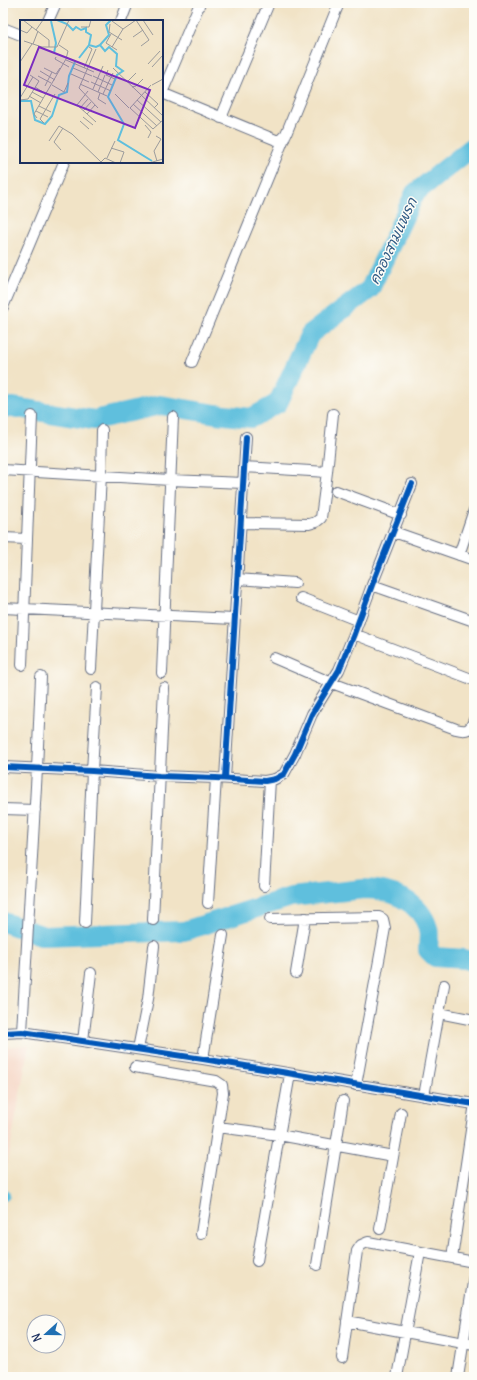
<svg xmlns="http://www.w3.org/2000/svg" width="477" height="1380" viewBox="0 0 477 1380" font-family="Delius,'Playpen Sans Thai',sans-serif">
  <rect width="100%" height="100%" fill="#fdfcf7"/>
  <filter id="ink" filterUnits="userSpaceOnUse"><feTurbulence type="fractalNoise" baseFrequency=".025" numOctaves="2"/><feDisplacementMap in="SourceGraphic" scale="8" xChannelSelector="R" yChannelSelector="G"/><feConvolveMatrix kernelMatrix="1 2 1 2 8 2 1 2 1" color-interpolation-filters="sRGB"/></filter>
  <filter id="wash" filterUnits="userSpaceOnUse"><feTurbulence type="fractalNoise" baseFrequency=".012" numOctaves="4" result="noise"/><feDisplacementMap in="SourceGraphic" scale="16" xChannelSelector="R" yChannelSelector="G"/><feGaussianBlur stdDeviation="0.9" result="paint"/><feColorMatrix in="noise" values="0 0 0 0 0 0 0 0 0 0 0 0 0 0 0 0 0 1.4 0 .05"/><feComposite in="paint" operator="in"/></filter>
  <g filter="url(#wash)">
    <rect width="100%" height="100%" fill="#f1e3c6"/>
    <path fill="#f5d3c1" d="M29 1045 3 1187V1047Z"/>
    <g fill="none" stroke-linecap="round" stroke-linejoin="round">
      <path stroke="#5fbfdd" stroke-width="12" d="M3 1195H4"/>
      <path stroke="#5fbfdd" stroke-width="20" d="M3 408 12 407 94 420 160 405 216 414 251 418 278 403 310 334 370 289 415 193 474 146
        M3 922 44 936 184 931 291 897 364 889C390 889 420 901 428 928 430 935 428 943 428 950L435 957 464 959 474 962"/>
    </g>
  </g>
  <g filter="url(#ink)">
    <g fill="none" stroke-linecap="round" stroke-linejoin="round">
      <defs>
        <path id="minor" d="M48 21 56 3
          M121 21 128 3
          M3 28 21 35
          M162 93 276 140H280L286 134 339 3
          M162 93 200 3
          M221 118 269 3
          M3 307 64 162
          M192 362 285 136
          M244 467 327 472
          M3 470 170 480 244 483
          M336 491 401 515
          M241 523 309 524 316 522 321 518 327 472 333 414
          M394 532 474 560
          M3 538 27 539 32 416
          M459 555 474 510
          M237 579 295 583
          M372 585 474 621
          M301 598 359 621
          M3 608 234 619
          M354 634 474 680
          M274 658 332 683 456 729C467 732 470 730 474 720
          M22 665 27 539
          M91 669 101 475 102 430
          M162 673 173 417
          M3 767 92 771 159 776 216 778 265 781 275 779 284 774 295 754 312 714 339 670 354 634 372 585 412 484
          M225 778 246 437
          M3 809 35 810
          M264 886 270 780
          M208 903 216 778
          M270 919 379 917 383 919 385 928 356 1085
          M153 920 164 688
          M85 923 92 771 97 687
          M296 973 305 918
          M439 1013 474 1020
          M22 1032 37 769 41 677
          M3 1033 22 1032 203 1059 474 1104
          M83 1041 91 973
          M138 1049 148 999 154 946
          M203 1059 223 935
          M135 1067 216 1081 222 1085 223 1093 201 1234
          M424 1096 444 985
          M218 1127 279 1135 393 1156
          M380 1229 401 1113
          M452 1258 474 1110
          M257 1261 290 1074
          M317 1265 343 1101
          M347 1321 474 1345
          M342 1358 357 1251 361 1245 368 1242 474 1262
          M397 1377 420 1252
          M458 1377 474 1276"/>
      </defs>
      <use href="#minor" stroke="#666e82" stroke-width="12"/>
      <use href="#minor" stroke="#fff" stroke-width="10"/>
      <defs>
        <path id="cycleway" d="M3 767 92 771 159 776 216 778 265 781 275 779 284 774 295 754 312 714 339 670 354 634 372 585 412 484
          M225 778 246 437
          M3 1033 22 1032 203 1059 474 1104"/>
      </defs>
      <use href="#cycleway" stroke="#fdfcf7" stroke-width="8"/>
      <use href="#cycleway" stroke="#0057b8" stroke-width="6"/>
    </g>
  </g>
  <g text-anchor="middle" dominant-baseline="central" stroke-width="3" stroke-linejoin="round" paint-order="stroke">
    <g font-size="14" font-style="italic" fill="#2f5a84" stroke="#fdfcf7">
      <text transform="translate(393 241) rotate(-65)">คลองสามแพรก</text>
    </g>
  </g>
  <g transform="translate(20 20)">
    <rect width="143" height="143" fill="#f1e3c6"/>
    <path fill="none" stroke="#5fbfdd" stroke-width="2" d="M37 0 47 4 53 10 56 7 61 10 66 8V12L71 15 69 25 59 38M31 1 36 23 34 33M69 25 76 27 80 25 85 31 89 27 97 34 96 46 103 51 97 55 88 77 104 104 98 120 132 141M80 25 89 15 86 5 91 0M0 81H11L15 100 25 104 32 96 39 75 47 72 49 56 55 42"/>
    <path fill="none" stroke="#9b9b9c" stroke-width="1" d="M3 0 29 20V27M116 0 129 20 121 26M123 0 133 15M92 1 103 9M90 4 89 12 102 20M61 7H69L71 0M0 10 7 13 12 7M16 10 23 0M91 14 86 23 97 30M113 17 123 10M4 21 22 27H37L49 0M13 24 18 11M92 27 103 9 116 0M76 29 59 68 78 88M36 37 35 39 49 47M46 40 74 52M0 42 12 24M128 44 140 31M132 47 143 35M24 48 36 54 40 48M53 48 72 56M64 48 72 29 69 27M93 48 143 96M88 50 86 55 95 59M20 51 35 60M51 54 69 62M18 56 31 63M73 56 92 65M71 62 91 71M107 62 116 53M60 64 87 76M32 65 44 72 48 63M131 65 110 88 133 109 143 100M132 65 143 59M25 66 32 52M15 67 26 74M112 67 116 66 123 59M73 69 83 46M68 71 57 85 76 102M12 72 23 78M78 72 85 55M125 72 138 84 134 88M80 73 78 79 86 84M83 74 93 53M95 74 109 88M9 76 21 83M0 78 13 57M0 80 8 79 19 61 10 55M117 80 141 102M113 84 137 106M19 86 31 92M60 88 68 79M16 91 28 97M63 91 71 82M67 94 75 85M63 97 73 105M17 98 14 94 46 39 48 31 39 25M60 101 69 109M24 103 20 99 35 74M125 105 131 112 128 118M136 116 141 119 134 131 137 141M29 121 39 106 52 114 81 142M91 128 104 132 100 143M41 130 34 122 43 108M87 138 95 121M80 143 85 138 96 143M129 143 143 139"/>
    <path fill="#7b2cbf" fill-opacity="0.15" stroke="#7b2cbf" stroke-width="2" d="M19 27 130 70 115 108 4 65Z"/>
    <rect width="143" height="143" fill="none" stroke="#1b2f5e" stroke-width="2"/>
  </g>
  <rect width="477" height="1380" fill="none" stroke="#fdfcf7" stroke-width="16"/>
  <g transform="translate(46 1334) rotate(249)"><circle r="19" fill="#fdfcf7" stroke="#a3aaba"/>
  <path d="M0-3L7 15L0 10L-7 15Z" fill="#1f6fb2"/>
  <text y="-6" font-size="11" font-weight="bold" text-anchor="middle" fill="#1b2f5e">N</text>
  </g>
</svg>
